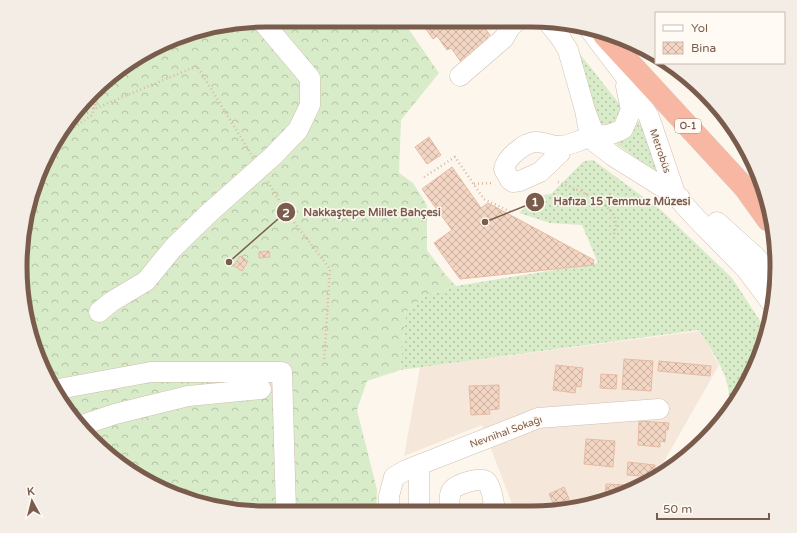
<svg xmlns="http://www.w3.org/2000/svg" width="797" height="533" viewBox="0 0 797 533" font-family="'Varela Round',sans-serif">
  <defs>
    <pattern id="grass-dots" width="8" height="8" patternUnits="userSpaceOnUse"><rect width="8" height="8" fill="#d8ecc9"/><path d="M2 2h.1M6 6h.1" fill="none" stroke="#b4c2a5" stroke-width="1.8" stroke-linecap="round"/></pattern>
    <pattern id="forest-crowns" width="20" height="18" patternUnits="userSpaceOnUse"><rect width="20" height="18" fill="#d8ecc9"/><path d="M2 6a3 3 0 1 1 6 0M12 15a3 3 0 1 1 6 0" fill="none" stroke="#b4c2a5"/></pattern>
    <pattern id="building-cross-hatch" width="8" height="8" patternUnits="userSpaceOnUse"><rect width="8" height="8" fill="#f3d5c3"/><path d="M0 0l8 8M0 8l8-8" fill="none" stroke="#cab0a1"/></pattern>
  </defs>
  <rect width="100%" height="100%" fill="#fdf6ec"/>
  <path fill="#f5e8da" d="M700 331 719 365 657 474 639 488 546 512H515L482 425 404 456 420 367Z"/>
  <path fill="url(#grass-dots)" d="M576 49 621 106 622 113 617 122 606 125 599 123Z
    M637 120 641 124 658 173 613 142C628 137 632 135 637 120Z
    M593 160 661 210 732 278 766 330 764 346 727 410C736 382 713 354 699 330L400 370 406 312 425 296 456 286 598 263 582 225 550 223 519 213 538 196 551 194 584 161Z"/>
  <path fill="url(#forest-crowns)" d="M267 20 403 21 439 73 401 120 399 173 413 183 427 205V250L445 274 456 286 425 296 406 312 400 370 367 381 357 410 377 490 376 512 234 511 158 488 104 452 53 390 25 315 21 250 39 172 71 116 129 62 187 33Z"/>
  <path fill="url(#building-cross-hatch)" stroke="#e6bba3" d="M420 21 486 22 488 24 484 27 490 35 487 37 493 45 464 66 451 48 447 50 437 36 433 39Z
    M429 137 441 155 427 164 415 147Z
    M452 167 481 208 488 203 594 260 593 265 460 279 434 243 452 230 422 189Z
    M269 251 270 257 259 258V252Z
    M240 256 248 261 242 271 234 266Z
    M624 359 653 361 651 391 622 389Z
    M659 361 711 366 710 376 658 371Z
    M556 365 583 368 581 387 576 386 575 393 553 390Z
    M601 374 617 375 616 389 600 388Z
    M499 385V409L489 410 490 414 471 415 469 386Z
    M639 421 669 423 668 430 666 429 665 442 660 441V447L638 445Z
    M586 439 615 441 613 467 584 464Z
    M628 462 655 465 653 477 627 475Z
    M606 484 626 485V491L605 497Z
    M564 487 569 499 554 505 549 494Z"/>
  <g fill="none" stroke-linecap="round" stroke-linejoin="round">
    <defs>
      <path id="minor" d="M548 22 560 37 568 50 585 110 594 134C606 137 613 134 623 129L631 110 626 86
        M590 30 624 75 649 117 676 196 696 218 746 269 770 301
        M460 76 504 38 510 27 516 22
        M585 110 590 136 596 143 613 156 680 198
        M559 146 560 153 540 172 520 181 513 182 510 180 504 169C506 158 524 143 535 142 544 141 552 147 560 146 567 146 588 138 594 134
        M717 222 756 257 773 278
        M99 312 111 302 146 281 173 248 209 213 273 156 298 130 310 105V78L262 21
        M53 390 151 372H282L286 511
        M82 425 115 414 188 396 261 389
        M389 512V496L394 477 406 470 521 425 538 418 659 409
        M419 512V465
        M450 512C450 505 448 496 452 490 457 484 481 476 487 482 491 487 493 498 494 504L492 509 487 512"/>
      <path id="highway" d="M604 35 745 188 768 220"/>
    </defs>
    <use href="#minor" stroke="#d1beb0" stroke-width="21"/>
    <use href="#highway" stroke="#dad1cd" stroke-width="23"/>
    <path stroke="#d9b8a5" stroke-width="2.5" stroke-dasharray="1 3" stroke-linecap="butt" d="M87 102 94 109 197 66 251 154
      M58 139 92 115 99 91
      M424 177 455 157 484 199 513 213
      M268 182 287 213 330 269 324 361
      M558 182C573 189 611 201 615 219 617 225 615 231 613 237
      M474 184 493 183"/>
    <use href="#minor" stroke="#fff" stroke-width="20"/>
    <use href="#highway" stroke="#f7b7a3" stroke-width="22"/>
  </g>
  <g text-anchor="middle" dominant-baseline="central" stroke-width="3" stroke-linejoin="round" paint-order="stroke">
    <rect fill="#fffaf3" stroke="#a28b7f" stroke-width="1" x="675" y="119" width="26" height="14" rx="3"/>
    <g font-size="9" font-weight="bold" fill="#7a5c4d">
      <text x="688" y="126">O-1</text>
    </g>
    <g font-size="10" fill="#7a5c4d" stroke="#fffaf3">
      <text transform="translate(660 151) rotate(71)">Metrobüs</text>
      <text transform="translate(506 432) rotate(-20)">Nevnihal Sokağı</text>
    </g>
  </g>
  <path d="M0 0H797V533H0ZM266 27H531A239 239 0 0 1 770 266V267A239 239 0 0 1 531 506H266A239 239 0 0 1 27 267V266A239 239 0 0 1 266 27Z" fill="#f4ede6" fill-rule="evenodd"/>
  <path fill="none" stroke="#7a5c4d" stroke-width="5" d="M266 27H531A239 239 0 0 1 770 266V267A239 239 0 0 1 531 506H266A239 239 0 0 1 27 267V266A239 239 0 0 1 266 27Z"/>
  <path fill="none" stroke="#7a5c4d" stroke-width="1.5" d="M485 222L535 202M229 262L286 212"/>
  <g fill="#7a5c4d" stroke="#fffaf3" stroke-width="1.5">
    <circle cx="485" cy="222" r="4"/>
    <circle cx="229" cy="262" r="4"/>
    <circle cx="535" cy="202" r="10"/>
    <circle cx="286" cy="212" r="10"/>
  </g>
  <g font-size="12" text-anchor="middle" font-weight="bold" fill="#fff">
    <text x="535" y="206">1</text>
    <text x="286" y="217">2</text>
  </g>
  <g font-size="11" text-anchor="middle" font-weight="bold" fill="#7a5c4d" stroke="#fffaf3" stroke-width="3" stroke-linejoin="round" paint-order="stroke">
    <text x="622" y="205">Hafıza 15 Temmuz Müzesi</text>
    <text x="372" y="216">Nakkaştepe Millet Bahçesi</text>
  </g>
  <rect x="655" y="12" width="130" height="52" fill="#fffaf3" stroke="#cabbb1"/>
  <rect x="663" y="25" width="20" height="6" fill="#ffffff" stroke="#cabbb1"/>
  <text x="691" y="32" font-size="12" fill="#7a5c4d">Yol</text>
  <rect x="663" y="42" width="20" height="12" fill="url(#building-cross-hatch)" stroke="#cabbb1"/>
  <text x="691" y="52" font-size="12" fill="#7a5c4d">Bina</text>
  <g transform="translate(32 501) rotate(353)" stroke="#fffaf3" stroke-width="3" paint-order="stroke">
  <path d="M0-3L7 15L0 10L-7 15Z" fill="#7a5c4d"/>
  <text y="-6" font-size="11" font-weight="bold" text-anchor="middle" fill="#7a5c4d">K</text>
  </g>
  <path d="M657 513v6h112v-6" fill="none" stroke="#7a5c4d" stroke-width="2"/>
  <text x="663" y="513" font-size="12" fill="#7a5c4d" stroke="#fffaf3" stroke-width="3" paint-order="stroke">50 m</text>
</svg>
